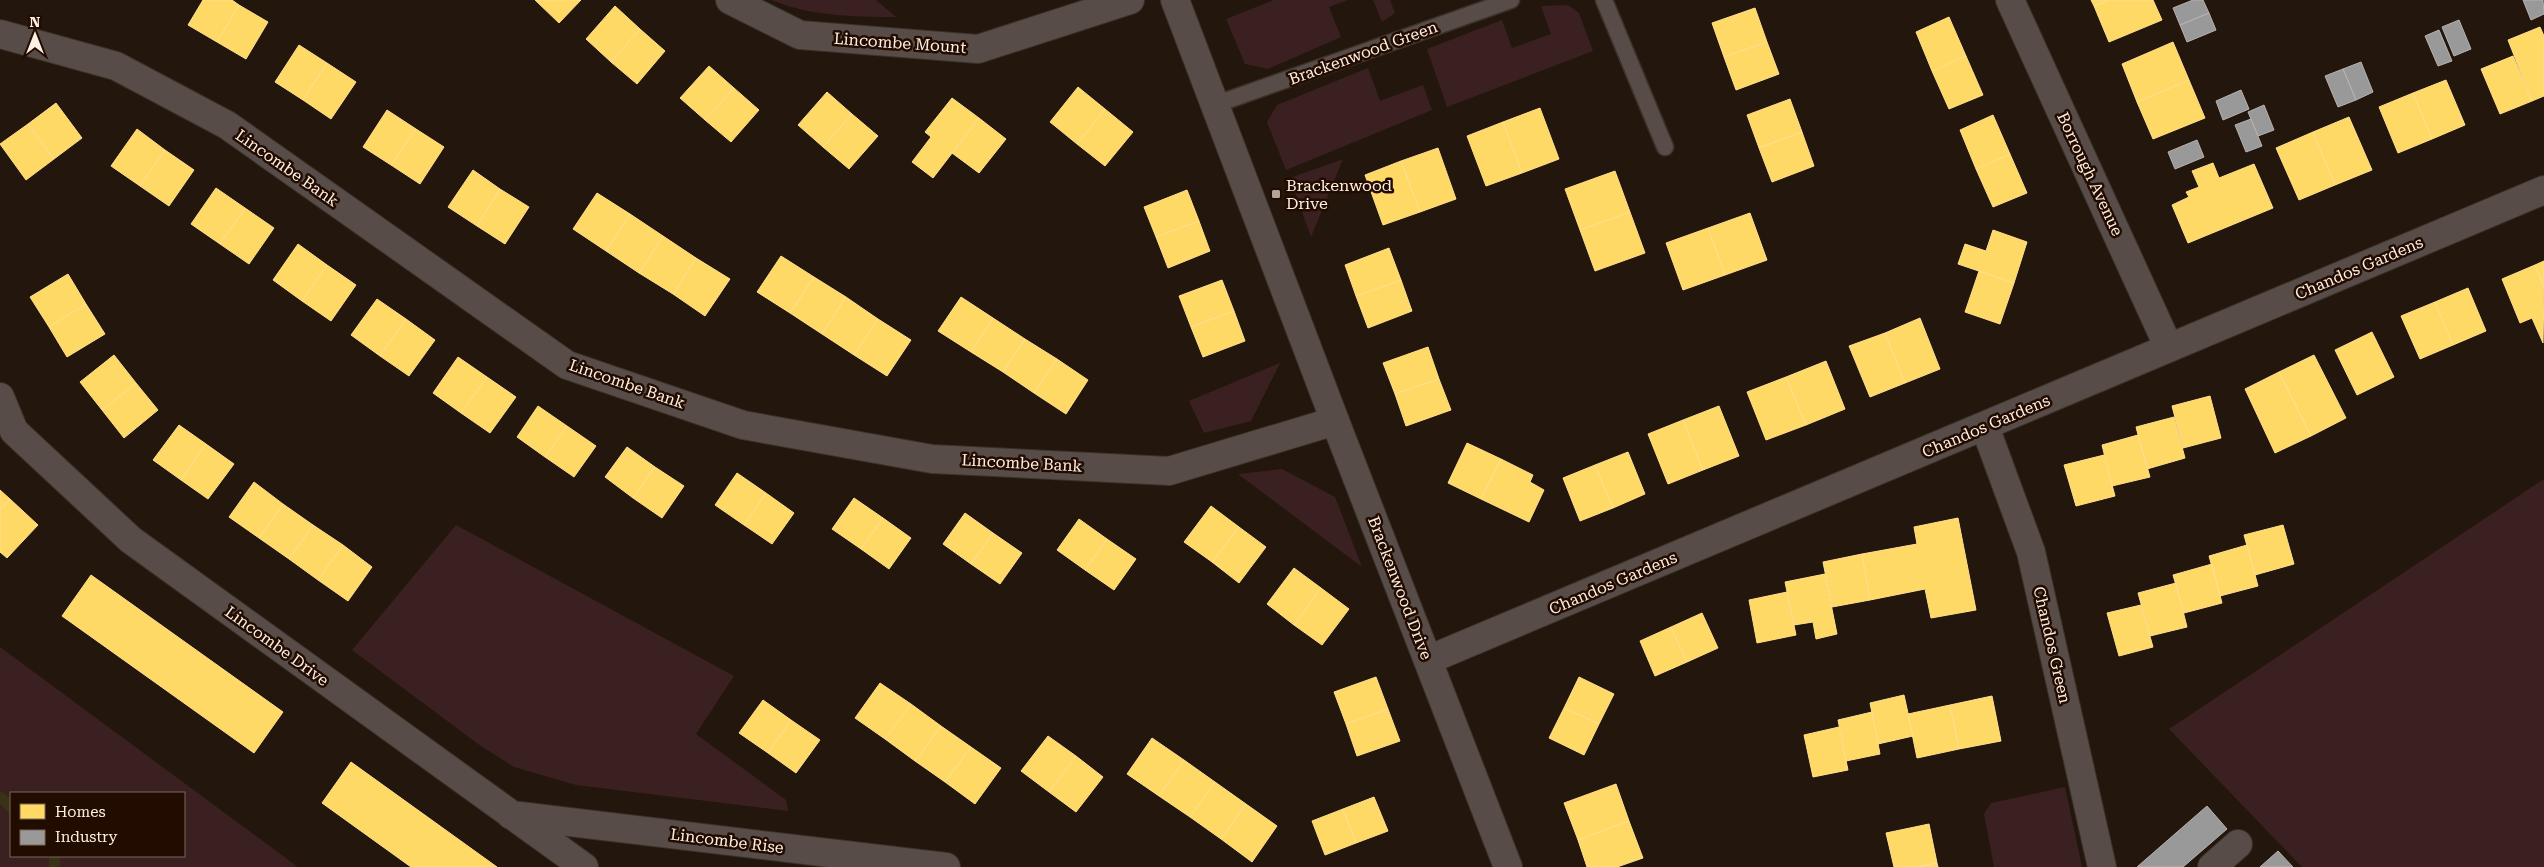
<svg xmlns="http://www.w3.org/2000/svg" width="2544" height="867" viewBox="0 0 2544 867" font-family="'Roboto Serif',serif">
  <rect width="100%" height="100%" fill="#23160d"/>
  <path fill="#3b2021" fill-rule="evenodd" d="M771 0H876L896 17C854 17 810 16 771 0Z
    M1274 0H1348L1329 7 1341 37 1268 69 1245 64 1226 19Z
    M1373 0H1390L1395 13 1382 22Z
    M1568 5 1579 13 1593 51 1447 107 1427 49 1502 20 1512 48 1551 34 1541 6Z
    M1368 68 1380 101 1423 85 1432 110 1286 170 1267 122 1277 105Z
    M1343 159 1311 237 1290 178Z
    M1280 363 1251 421 1204 433 1189 401Z
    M1282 469 1335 497 1362 567 1238 474Z
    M2544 479V867H2302L2169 729Z
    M456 525 734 676 696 734 786 800 788 811 576 785 514 767 478 744 352 650Z
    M0 647 298 867H0ZM11 793H184V856H11Z
    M2065 787 2082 867H1994L1984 814 1991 803Z"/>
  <path fill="#ffd966" stroke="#ffdf8c" d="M203 0H232L239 5 217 42 188 25Z
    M535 0H581L559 23Z
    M2091 0H2109L2094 6Z
    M2109 0H2153L2162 20 2109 42 2094 6Z
    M239 5 268 22 246 59 217 42Z
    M615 6 640 29 611 62 586 39Z
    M1755 8 1767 42 1724 57 1712 23Z
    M1949 17 1966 56 1932 71 1916 32Z
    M2540 27 2544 36V96L2532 101 2508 40Z
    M640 29 665 51 637 84 611 62Z
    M1767 42 1779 74 1736 90 1724 57Z
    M2173 42 2189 80 2137 102 2122 64Z
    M299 45 327 63 303 100 275 82Z
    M1966 56 1983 95 1949 109 1932 71Z
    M2513 56 2532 101 2500 114 2481 69Z
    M327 63 356 82 331 119 303 100Z
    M709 66 734 88 705 120 680 98Z
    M2189 80 2205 118 2153 139 2137 102Z
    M2446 80 2465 125 2432 139 2413 93Z
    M1078 87 1105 109 1077 144 1050 122Z
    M734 88 759 110 731 142 705 120Z
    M827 92 852 114 823 147 798 125Z
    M2413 93 2432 139 2398 153 2379 107Z
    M952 98 979 118 933 178 912 162 931 137 925 132Z
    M1790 99 1802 132 1759 148 1747 115Z
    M56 103 82 138 54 159 28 124Z
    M1540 108 1559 159 1522 173 1503 122Z
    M1105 109 1133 132 1105 166 1077 144Z
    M387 110 416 129 391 165 363 147Z
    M852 114 878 136 849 169 823 147Z
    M1993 115 2010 154 1976 169 1960 130Z
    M2349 117 2372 170 2335 185 2313 132Z
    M979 118 1006 139 979 173 952 153Z
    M1503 122 1522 173 1486 186 1467 136Z
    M28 124 54 159 26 180 0 144Z
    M137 129 165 150 140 186 111 166Z
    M416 129 444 147 420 184 391 165Z
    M1802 132 1814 166 1772 182 1759 148Z
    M2313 132 2335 185 2299 200 2276 148Z
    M1438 148 1456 199 1420 212 1401 161Z
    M165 150 194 170 169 206 140 186Z
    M2010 154 2027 193 1993 207 1976 169Z
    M1401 161 1420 212 1383 225 1365 175Z
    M2213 163 2219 178 2254 164 2273 208 2188 243 2172 205 2189 197 2186 192 2199 187 2192 171Z
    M473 170 500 189 477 226 448 207Z
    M1615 171 1630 212 1580 230 1565 189Z
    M216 188 245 208 220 244 191 224Z
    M500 189 529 207 505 244 477 226Z
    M1187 190 1199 221 1156 237 1144 207Z
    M597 193 630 214 606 251 573 229Z
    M245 208 274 228 249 264 220 244Z
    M1630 212 1645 253 1595 271 1580 230Z
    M1750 213 1767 260 1725 275 1708 228Z
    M630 214 663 236 639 273 606 251Z
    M1199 221 1210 251 1168 268 1156 237Z
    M1708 228 1725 275 1683 290 1666 243Z
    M1993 230 2027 242 2014 283 1958 264 1965 244 1986 251Z
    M663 236 696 258 673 294 639 273Z
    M298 244 327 265 302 301 273 280Z
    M1389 248 1401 280 1356 296 1345 265Z
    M781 256 814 277 790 313 757 292Z
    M696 258 730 279 705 316 673 294Z
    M2544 261V287L2535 265Z
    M327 265 356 285 331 321 302 301Z
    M2535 265 2544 287 2543 343 2532 318 2520 323 2502 279Z
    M1979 271 2014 283 2000 324 1965 312Z
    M68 274 86 304 49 327 30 297Z
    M814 277 846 297 822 334 790 313Z
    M1222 280 1234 311 1191 327 1179 296Z
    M1401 280 1412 311 1368 328 1356 296Z
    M2468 288 2486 331 2453 345 2435 302Z
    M846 297 878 319 854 355 822 334Z
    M961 297 993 318 971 352 938 331Z
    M377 299 406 319 380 356 351 335Z
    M2435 302 2453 345 2420 359 2401 316Z
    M86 304 105 334 67 357 49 327Z
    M1234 311 1245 341 1203 357 1191 327Z
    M993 318 1025 339 1003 372 971 352Z
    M1920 318 1940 369 1905 383 1885 333Z
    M406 319 435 340 409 376 380 356Z
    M878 319 911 340 887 376 854 355Z
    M2372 332 2394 377 2357 395 2335 350Z
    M1885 333 1905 383 1870 397 1849 346Z
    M1025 339 1057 359 1034 393 1003 372Z
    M1428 347 1439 379 1395 394 1383 363Z
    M114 355 136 383 102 410 80 382Z
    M2314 355 2346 418 2311 436 2279 372Z
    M458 357 487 377 461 413 433 393Z
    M1057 359 1088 380 1066 414 1034 393Z
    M1826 361 1845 409 1806 425 1786 377Z
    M2279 372 2311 436 2275 453 2245 389Z
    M487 377 516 397 490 433 461 413Z
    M1786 377 1806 425 1766 440 1747 392Z
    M1439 379 1451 410 1406 426 1395 394Z
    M136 383 158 410 124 438 102 410Z
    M2210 396 2221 438 2183 448 2172 406Z
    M538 406 567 426 545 457 517 437Z
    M1719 406 1739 456 1703 470 1683 420Z
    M2174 417 2185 458 2147 469 2136 427Z
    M1683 420 1703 470 1668 484 1648 434Z
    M179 425 206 444 181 480 153 460Z
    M567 426 596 446 574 477 545 457Z
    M2138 435 2150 477 2112 486 2102 445Z
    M1467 443 1501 459 1481 499 1448 483Z
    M206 444 234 464 208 499 181 480Z
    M627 447 655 467 633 498 605 477Z
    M1628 452 1645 494 1613 508 1595 465Z
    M2104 455 2115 496 2076 506 2064 465Z
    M1501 459 1533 475 1530 482 1544 490 1529 522 1481 499Z
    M1595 465 1613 508 1580 521 1563 478Z
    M655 467 684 486 662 518 633 498Z
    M737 473 766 493 744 525 715 505Z
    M254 482 283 504 259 538 229 517Z
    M0 490 10 499 0 510Z
    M766 493 794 513 772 544 744 525Z
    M854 498 883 518 861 549 832 529Z
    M10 499 38 525 7 558 0 552V510Z
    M283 504 313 525 289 559 259 538Z
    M1211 506 1239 527 1212 562 1184 542Z
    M965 513 993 533 971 564 943 544Z
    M883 518 911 538 889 569 861 549Z
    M1958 518 1976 610 1931 618 1925 589 1870 600 1862 554 1917 544 1914 527Z
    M1079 519 1107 539 1085 570 1057 550Z
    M313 525 343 545 318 580 289 559Z
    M2283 525 2294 564 2255 575 2244 535Z
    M1239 527 1266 547 1239 583 1212 562Z
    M993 533 1022 553 1000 584 971 564Z
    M1107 539 1136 559 1114 590 1085 570Z
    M343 545 372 567 348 601 318 580Z
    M2247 545 2258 586 2220 596 2209 556Z
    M1862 554 1870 600 1832 607 1823 562Z
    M2212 564 2222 603 2184 613 2173 575Z
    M1294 568 1321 588 1294 625 1267 604Z
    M1825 574 1837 634 1816 639 1813 622 1794 625 1785 582Z
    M91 575 283 712 254 753 62 616Z
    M2176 583 2187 627 2150 636 2138 593Z
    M1321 588 1349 609 1322 645 1294 625Z
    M1787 592 1796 635 1757 643 1749 600Z
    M2141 605 2153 647 2119 656 2107 613Z
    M1702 613 1718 648 1687 662 1671 627Z
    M1671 627 1687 662 1655 676 1640 641Z
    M1376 677 1388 709 1346 724 1334 692Z
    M1579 677 1614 694 1599 724 1564 708Z
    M880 683 911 704 885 739 855 718Z
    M1904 695 1913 736 1878 744 1870 703Z
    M1992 696 2001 741 1959 749 1950 705Z
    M763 700 791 720 768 753 739 733Z
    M911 704 941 726 915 761 885 739Z
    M1950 705 1959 749 1917 758 1908 714Z
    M1564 708 1599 724 1584 755 1549 738Z
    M1388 709 1400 741 1357 756 1346 724Z
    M1872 712 1880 754 1846 761 1838 720Z
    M791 720 820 740 796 773 768 753Z
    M941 726 971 747 945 782 915 761Z
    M1839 727 1848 770 1813 777 1804 735Z
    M1048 736 1076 756 1049 792 1021 771Z
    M1152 738 1184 760 1159 796 1127 774Z
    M971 747 1001 768 975 804 945 782Z
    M1076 756 1103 777 1076 812 1049 792Z
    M1184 760 1215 782 1190 817 1159 796Z
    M351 762 497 867H411L322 803Z
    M1215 782 1246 804 1221 839 1190 817Z
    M1616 784 1629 821 1578 840 1564 803Z
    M1374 797 1388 831 1356 843 1343 809Z
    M1246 804 1277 826 1252 862 1221 839Z
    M1343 809 1356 843 1325 855 1312 821Z
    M1629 821 1643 858 1617 867H1587L1578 840Z
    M1929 824 1937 863 1917 867H1894L1886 833Z
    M1937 863 1938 867H1917Z"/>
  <path fill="#999" stroke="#b8b2af" d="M2193 0H2203L2209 13 2180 25 2173 8Z
    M2523 0H2543L2544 14 2531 20Z
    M2209 13 2216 30 2187 42 2180 25Z
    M2459 20 2471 49 2454 56 2442 27Z
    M2439 30 2452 61 2438 66 2425 36Z
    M2361 62 2373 92 2356 100 2343 69Z
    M2343 69 2356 100 2338 107 2325 76Z
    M2241 90 2249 109 2223 120 2216 101Z
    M2264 105 2274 130 2258 136 2248 112Z
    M2251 119 2262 146 2246 152 2235 125Z
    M2197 140 2204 157 2175 169 2168 152Z
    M2207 806 2227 829 2183 867H2137Z
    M2278 851 2293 867H2260Z"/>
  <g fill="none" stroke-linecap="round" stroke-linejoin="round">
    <path stroke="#3a3216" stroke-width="11" d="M0 797 11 807
      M54 867 55 856"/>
    <defs>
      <path id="service" d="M1604 0 1665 147
        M1214 105 1511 0"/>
      <path id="minor" d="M730 0 800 35 978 49 1130 0
        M2010 0 2169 348
        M0 34 116 66 227 125 567 365 743 425 932 459 1169 471 1335 421
        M0 397 14 431 131 540 584 867
        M1985 427 2031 552 2102 867
        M1428 660 2544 190
        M511 815 946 867
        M2212 867 2238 844"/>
      <path id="tertiary" d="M1175 0 1335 421 1508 867"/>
    </defs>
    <use href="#service" stroke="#3c3128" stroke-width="19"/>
    <use href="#minor" stroke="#3c3128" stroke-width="30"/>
    <use href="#tertiary" stroke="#3c3128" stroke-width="30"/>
    <use href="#service" stroke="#574c48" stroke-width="16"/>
    <use href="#minor" stroke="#574c48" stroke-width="28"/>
    <use href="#tertiary" stroke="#574c48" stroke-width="28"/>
  </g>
  <rect fill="#b2a298" stroke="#220c00" stroke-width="2" x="1271" y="189" width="10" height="10" rx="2.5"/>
  <g text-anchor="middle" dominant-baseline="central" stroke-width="5" stroke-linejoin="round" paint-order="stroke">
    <g font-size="16" fill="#ffeee3" stroke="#220c00">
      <text transform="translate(900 43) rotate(4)">Lincombe Mount</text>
      <text transform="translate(1363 53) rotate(-20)">Brackenwood Green</text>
      <text transform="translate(287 168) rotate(35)">Lincombe Bank</text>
      <text transform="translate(2090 174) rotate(65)">Borrough Avenue</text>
      <text transform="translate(2359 268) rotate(-23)">Chandos Gardens</text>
      <text transform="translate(627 384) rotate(19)">Lincombe Bank</text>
      <text transform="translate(1986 426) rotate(-23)">Chandos Gardens</text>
      <text transform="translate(1022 463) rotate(3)">Lincombe Bank</text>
      <text transform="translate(1613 583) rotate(-23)">Chandos Gardens</text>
      <text transform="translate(1400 588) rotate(69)">Brackenwood Drive</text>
      <text transform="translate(2052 645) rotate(77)">Chandos Green</text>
      <text transform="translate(277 646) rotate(36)">Lincombe Drive</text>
      <text transform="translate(727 841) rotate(7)">Lincombe Rise</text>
    </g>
    <g font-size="16" fill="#ffeee3" stroke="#220c00" text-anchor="start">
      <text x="1286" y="185">Brackenwood<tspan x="1286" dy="18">Drive</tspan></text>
    </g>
  </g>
  <rect x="10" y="792" width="175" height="65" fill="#220c00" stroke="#7a665b"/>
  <rect x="20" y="804" width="25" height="15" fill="#ffd966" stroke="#7a665b"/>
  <text x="55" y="817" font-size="15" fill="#ffeee3">Homes</text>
  <rect x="20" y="830" width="25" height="15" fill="#999999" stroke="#7a665b"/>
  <text x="55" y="842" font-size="15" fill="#ffeee3">Industry</text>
  <g transform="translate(35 35)" stroke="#220c00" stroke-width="4" paint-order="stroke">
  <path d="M0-4L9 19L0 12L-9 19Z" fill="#ffeee3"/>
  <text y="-8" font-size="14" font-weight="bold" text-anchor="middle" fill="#ffeee3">N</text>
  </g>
</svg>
